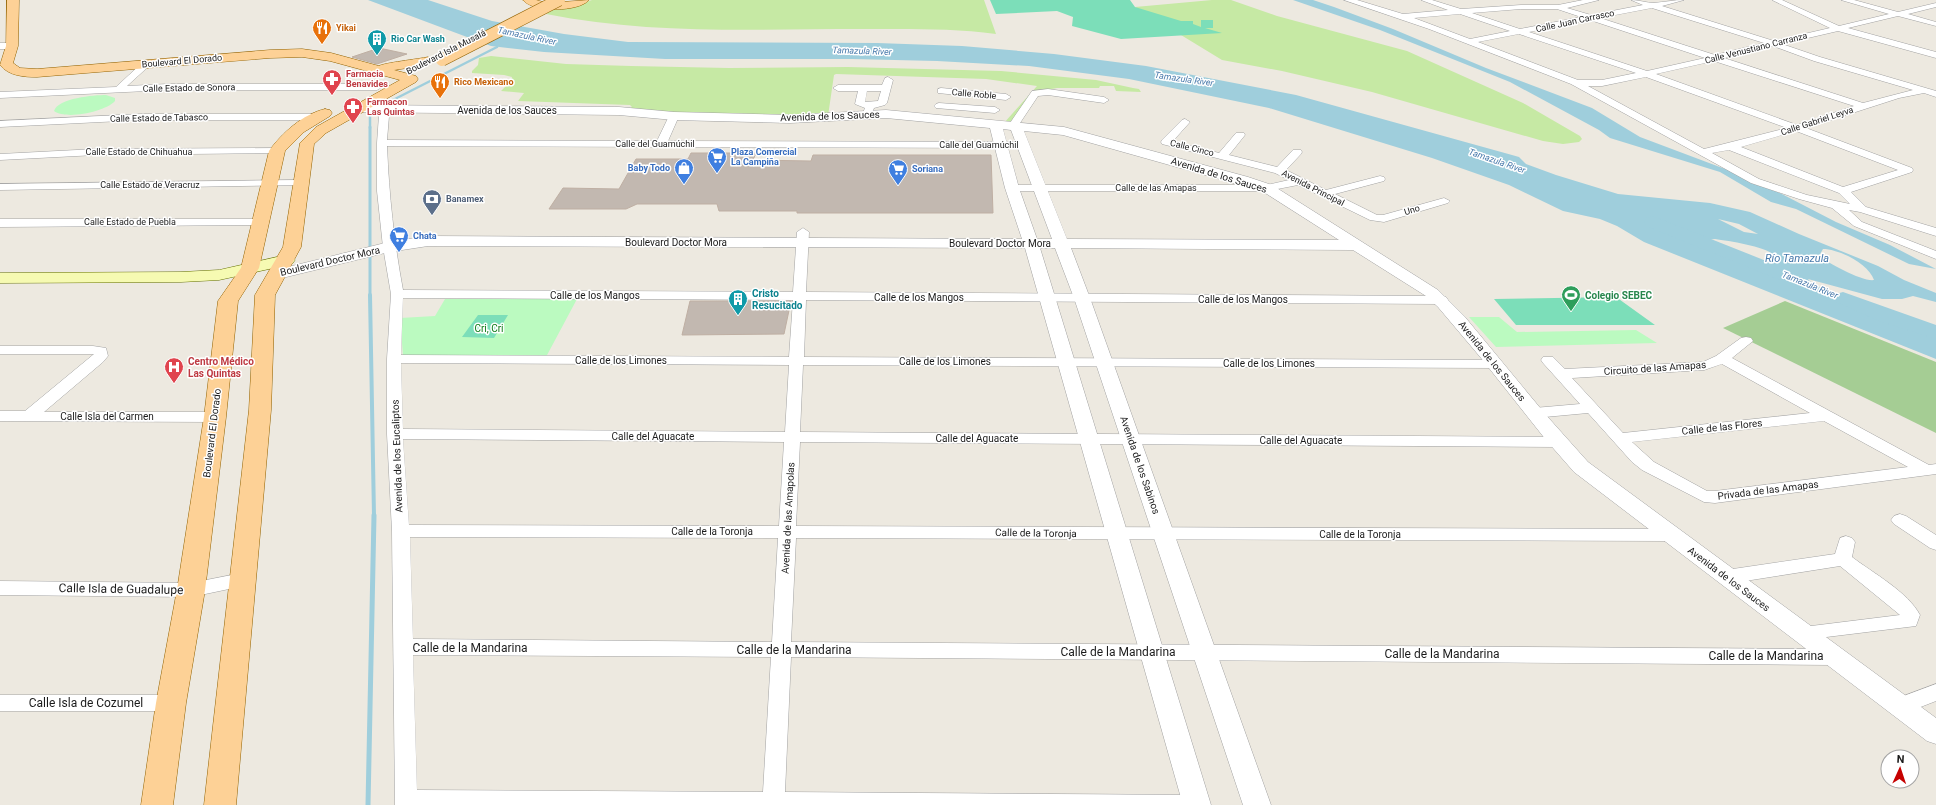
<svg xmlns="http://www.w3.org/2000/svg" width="1936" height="805" viewBox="0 0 1936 805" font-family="Roboto,sans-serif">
  <rect width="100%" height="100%" fill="#ede9e0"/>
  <path fill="#c6e9a4" d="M592 0H984L996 34C952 28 907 29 863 29 758 29 650 35 546 14L558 7 576 5Z
    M1212 0H1231L1277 16 1407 51 1523 103 1580 136 1582 139 1579 142 1563 144 1543 141 1372 92 1282 71 1222 60 1135 7Z
    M491 56 566 64 631 66 729 68 848 67 1001 71 1096 80 1133 88 1139 89 1141 92 1116 91 1114 86H1100L1099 88H1057L1046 90 1040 93 1012 123H1004L1037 86 986 79 836 74 834 75 828 116 674 113 629 109 632 107 630 105 518 101 524 93 501 91 511 81 512 77 504 75 472 73V71L478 65 479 58Z"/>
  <path fill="#a5cd94" d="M1785 301 1936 362V433L1723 328Z"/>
  <path fill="#bbfac0" d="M106 95 115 98V101C105 112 66 120 54 111 58 98 94 95 106 95Z
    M445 299H577L546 357 403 355 400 318 435 316Z
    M1469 317H1499L1517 332 1636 330 1657 343 1496 347Z"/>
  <path fill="#7cdeb9" d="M990 0H1130L1135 7 1181 21H1193V24L1201 27V20H1213V28H1205L1222 33 1121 39 1072 26 1073 17 1057 11 996 14Z
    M1616 297 1655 325H1516L1494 299Z
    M478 315H508L494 338 462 337Z"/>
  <path fill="#9fcedc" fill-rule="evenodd" d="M368 0H428L492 21 564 34 628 42 877 43 962 46 1054 54 1146 66 1296 95 1512 155 1519 157 1526 164 1556 175 1618 194 1710 203 1750 212 1799 234 1878 266 1904 280 1936 293V302L1913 296 1902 299H1882L1808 279C1813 289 1918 328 1936 335V359L1644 242 1617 226 1600 219 1563 211 1509 185 1432 158 1269 108 1129 79 1029 66 937 61 852 59H665L544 52 491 46ZM1718 219 1739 224 1758 234 1744 232ZM1660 230H1664C1677 233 1690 237 1703 240 1707 241 1711 239 1715 239 1729 241 1764 246 1774 255L1771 260 1743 261ZM1823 249C1839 249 1869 264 1874 280 1863 282 1828 263 1819 256Z
    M1293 0H1313L1334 7 1393 29 1486 68 1592 108 1640 137 1757 181 1836 222 1890 245 1936 269 1909 264 1796 209 1771 202 1720 172 1610 138 1599 130 1510 82 1380 30Z"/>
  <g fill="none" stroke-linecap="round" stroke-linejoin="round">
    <path stroke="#9fcedc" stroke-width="2.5" d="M370 128V115L387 103 497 47"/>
    <path stroke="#9fcedc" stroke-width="3" d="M370 127V296"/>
    <path stroke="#9fcedc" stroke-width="4" d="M370 295 374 516"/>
    <path stroke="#9fcedc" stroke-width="5" d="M368 805 374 515"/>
    <path fill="#9fcedc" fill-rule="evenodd" d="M1653 216 1789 270 1792 274 1789 278 1782 280 1775 278 1646 226 1644 222 1646 218Z
      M1843 292 1936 325V339L1879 321 1836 302 1833 298 1836 294Z"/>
  </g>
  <path fill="#c2b8b0" stroke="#bfafa3" d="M379 48 407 54 377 64 352 57Z
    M691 153H756L753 160 811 161 813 155H991L993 213H797V211H719L717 204H637L626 209H549L563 188 619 189 636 159H688Z
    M690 301H791L784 334 682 335Z"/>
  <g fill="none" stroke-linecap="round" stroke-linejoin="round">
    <defs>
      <path id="minor" d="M1344 0H1357L1403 14 1448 10 1421 0H1432L1461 9 1521 5H1558L1583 0H1599L1567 8 1591 15 1643 5 1631 0C1639 0 1647 3 1654 3 1664 2 1674 0 1684 0L1662 6 1774 41 1830 28 1772 0H1782L1839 26 1889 14 1841 0H1854L1898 12 1936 3V7L1908 14 1936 22V26L1898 16 1848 28 1936 52V58L1838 31 1782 44 1820 57 1936 91V97L1924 93 1899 98 1806 128 1912 168 1913 170 1912 172 1851 192 1866 207 1936 228V236L1860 212 1849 210 1862 222 1936 251V259L1854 226 1832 208 1799 199 1751 183 1571 84 1429 29ZM1652 8 1764 43 1715 55 1600 18ZM1521 9H1557L1581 17 1520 29 1472 13ZM1460 14 1510 31 1470 39 1414 18ZM1590 20 1705 58 1647 71 1529 32ZM1519 34 1636 73 1602 80H1578L1478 42ZM1773 46 1814 61 1913 90 1863 103 1724 58ZM1714 61 1854 106 1797 125 1656 74ZM1646 77 1787 128 1704 149 1588 86H1602ZM1796 131 1898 170 1843 187 1741 147ZM1729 150 1839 193 1850 204 1807 195 1759 179 1712 153Z
        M0 43H12L16 46 12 49H0Z
        M146 61 149 62V66L127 86 168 84H377L382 87 377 90H168L0 98V92L116 87 143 62Z
        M888 77 893 80 887 103 885 105 874 108 871 115 868 116 863 113 865 108 855 104 858 91H838L833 88 838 85H882L885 78ZM867 91H881L878 101 865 102Z
        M941 88 1006 94 1011 97 1006 100 938 93V89Z
        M1048 89 1104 97 1109 100 1104 103 1048 95 1038 96 1020 123 1019 128H1013L1010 123 1032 91Z
        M939 103 995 107 1000 110 995 113 936 108 934 106 936 104Z
        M389 107 394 110 389 116 387 140 657 141 669 116 674 113 679 116 668 141 1024 142 1029 145 1024 148 387 146C389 195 394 242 403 290L793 292 797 232 803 228 809 232 806 292 1441 296 1446 297 1448 300 1446 303 1441 304 806 300 804 357 1496 360 1501 361 1503 364 1501 367 1496 368 803 365 800 432 1558 437 1564 438 1566 442 1564 446 1558 447 800 442 796 526 1670 529 1676 531 1679 535 1676 539 1670 541 796 538 791 642 1833 649 1840 651 1843 657 1840 663 1833 665 791 657 785 792 1196 795 1204 798 1207 805H395L392 531 387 434V359L391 294 383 247 377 191V143L379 115 386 108ZM403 298 793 300 789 357 401 355ZM401 363 789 365 785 432 403 429ZM403 439 784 442 779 526 409 525ZM410 537 778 538 772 642 413 639ZM413 655 771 657 763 792 417 790Z
        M141 114H318L323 117 318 120H141L0 127V121Z
        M1185 119 1190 122 1173 141 1219 153 1236 133H1244L1245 135 1229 155 1277 167 1293 150H1301L1302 152 1301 154 1286 170 1326 190 1380 176 1384 177 1385 179 1384 181 1335 194 1377 215H1383L1444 198 1450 201 1448 203 1384 222 1370 220 1298 185 1267 191H1012L1006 188 1012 185H1267L1289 180 1275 173 1162 144 1161 142 1162 140 1182 120Z
        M277 148 281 149 282 151 281 153 96 155 0 160V154L96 149Z
        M300 180 305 183 304 185 0 190V184Z
        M0 219H261L267 222 261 225 0 227Z
        M1746 337 1751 338 1753 341 1732 358 1929 465 1936 464V474L1715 503 1704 502 1642 470 1632 462 1588 413 1534 418 1529 416 1526 413 1529 410 1534 408 1580 404 1543 363 1541 360 1543 357H1553L1565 369 1703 362 1716 356 1741 338ZM1722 364 1810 413 1623 433 1572 378 1704 370ZM1824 421 1908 467 1715 491H1707L1654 462 1632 442Z
        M0 346H93L106 348 108 356 103 362 44 412H215L220 414 223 417 220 420 215 422 0 421V411H25L94 354H0Z
        M1900 514 1906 516 1936 535V550L1930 548 1894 524 1891 520 1894 516Z
        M1846 536 1852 538 1855 542 1852 557C1873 573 1908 592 1920 615L1916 626 1802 640 1795 638 1792 633 1795 628 1900 615 1840 566 1726 584 1720 582 1717 577 1720 572 1726 570 1835 554 1840 538Z
        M242 573 248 575 251 580 248 585 191 597 0 595V581L191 583Z
        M1936 684V701L1900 715 1893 712 1890 706 1893 700Z
        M0 695H171L178 697 181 703 178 709 171 711H0Z"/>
      <path id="tertiary" d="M357 105 619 107 674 112 790 115 886 110 1064 127 1248 177 1272 185 1438 290 1465 317 1546 415 1588 462 1936 718V744L1927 741 1574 472 1546 440 1481 358 1438 307 1426 296 1353 250 1071 248 1090 298 1271 805H1243L1074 298 1055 248H1040L1211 805H1183L1025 248 428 246 389 252 278 279 272 277 270 274 272 271 389 242 428 236 1022 239 1005 188 990 128 886 118 790 123 674 120 619 115 353 112 351 109ZM1003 129 1011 130 1052 239H1037L1019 188ZM1024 131 1063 135 1262 191 1339 240 1067 239Z"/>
      <path id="secondary" d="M286 255 292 256 295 260 292 264 219 280 181 282 0 283V273L181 272 219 270Z"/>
      <path id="primary" d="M7 0H19L18 46 13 63 20 68 37 69 270 50 302 49 331 53 379 66C383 63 419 59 428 57L434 61 428 65 394 70 416 76 418 79 416 82 326 133 314 144 301 247 275 295 271 410 236 805H204L249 410 255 295 283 247 300 143 316 127 400 80 330 61 302 57 270 58 37 77C24 77 9 76 0 65L6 46Z
        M523 0H536L547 3 589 0C579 12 533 13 523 0Z
        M325 109 330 110 332 113 330 116 304 132 285 151 259 268 238 301 226 417 205 590 186 703 173 805H141L156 703 177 590 204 417 218 301 241 268 269 151C282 133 303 114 325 109Z"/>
    </defs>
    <use href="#minor" stroke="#a2a2a2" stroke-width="1"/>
    <use href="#tertiary" stroke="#a2a2a2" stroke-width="1"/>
    <use href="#secondary" stroke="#657103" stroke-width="1"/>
    <use href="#primary" stroke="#926200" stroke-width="1"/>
    <use href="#minor" fill="#fff" fill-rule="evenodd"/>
    <use href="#tertiary" fill="#fff" fill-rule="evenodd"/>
    <use href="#secondary" fill="#f6fab2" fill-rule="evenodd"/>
    <use href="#primary" fill="#fdd196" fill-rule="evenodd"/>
    <defs>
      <path id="primary-bridge" d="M442 60 559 0"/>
    </defs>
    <use href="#primary-bridge" stroke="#926200" stroke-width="13" stroke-linecap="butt"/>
    <use href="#primary-bridge" stroke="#fdd196" stroke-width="12"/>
  </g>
  <defs>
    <symbol id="restaurant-pin" viewBox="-11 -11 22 30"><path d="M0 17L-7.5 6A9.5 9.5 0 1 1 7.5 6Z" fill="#e8710a" stroke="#fff"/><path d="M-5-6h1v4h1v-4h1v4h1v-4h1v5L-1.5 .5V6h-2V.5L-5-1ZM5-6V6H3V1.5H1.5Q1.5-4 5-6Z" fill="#fff"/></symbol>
    <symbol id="building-pin" viewBox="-11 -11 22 30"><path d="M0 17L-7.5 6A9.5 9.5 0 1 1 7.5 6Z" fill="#0f9aa8" stroke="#fff"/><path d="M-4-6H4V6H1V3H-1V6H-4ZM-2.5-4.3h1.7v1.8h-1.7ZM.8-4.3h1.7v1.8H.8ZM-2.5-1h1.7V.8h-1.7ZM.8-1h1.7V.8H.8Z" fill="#fff"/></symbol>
    <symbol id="pharmacy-pin" viewBox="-11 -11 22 30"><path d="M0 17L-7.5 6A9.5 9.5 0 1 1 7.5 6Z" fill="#e0444e" stroke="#fff"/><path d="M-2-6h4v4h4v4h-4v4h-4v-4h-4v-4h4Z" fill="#fff"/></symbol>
    <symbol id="supermarket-pin" viewBox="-11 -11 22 30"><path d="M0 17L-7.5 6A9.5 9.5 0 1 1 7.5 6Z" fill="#3f7fe0" stroke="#fff"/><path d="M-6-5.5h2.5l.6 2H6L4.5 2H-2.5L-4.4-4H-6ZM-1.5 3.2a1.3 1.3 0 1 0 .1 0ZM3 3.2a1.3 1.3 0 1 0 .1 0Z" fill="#fff"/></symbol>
    <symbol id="shop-pin" viewBox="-11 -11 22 30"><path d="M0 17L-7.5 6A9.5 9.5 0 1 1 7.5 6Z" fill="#3f7fe0" stroke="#fff"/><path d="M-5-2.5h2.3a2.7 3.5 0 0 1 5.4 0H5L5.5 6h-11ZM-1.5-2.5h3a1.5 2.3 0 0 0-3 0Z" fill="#fff"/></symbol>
    <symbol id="bank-pin" viewBox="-11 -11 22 30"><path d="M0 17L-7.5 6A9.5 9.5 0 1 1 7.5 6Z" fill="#5c6f8a" stroke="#fff"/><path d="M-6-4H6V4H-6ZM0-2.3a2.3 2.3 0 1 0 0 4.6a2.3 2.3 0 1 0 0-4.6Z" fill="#fff"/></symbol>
    <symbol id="stadium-pin" viewBox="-11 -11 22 30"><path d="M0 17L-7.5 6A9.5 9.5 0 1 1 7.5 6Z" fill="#2e9e5b" stroke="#fff"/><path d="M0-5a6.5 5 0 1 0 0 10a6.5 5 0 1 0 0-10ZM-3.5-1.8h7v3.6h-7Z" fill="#fff"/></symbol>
    <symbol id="hospital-pin" viewBox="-11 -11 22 30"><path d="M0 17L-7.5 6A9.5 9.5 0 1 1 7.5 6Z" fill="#e0444e" stroke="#fff"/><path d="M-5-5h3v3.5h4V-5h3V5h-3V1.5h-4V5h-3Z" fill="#fff"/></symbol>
  </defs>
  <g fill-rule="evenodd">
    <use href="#restaurant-pin" x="311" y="17" width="22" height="30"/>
    <use href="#building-pin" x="366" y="28" width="22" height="30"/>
    <use href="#pharmacy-pin" x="321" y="68" width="22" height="30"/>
    <use href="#restaurant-pin" x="429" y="71" width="22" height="30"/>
    <use href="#pharmacy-pin" x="342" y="96" width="22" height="30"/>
    <use href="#supermarket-pin" x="706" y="146" width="22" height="30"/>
    <use href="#shop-pin" x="673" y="157" width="22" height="30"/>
    <use href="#supermarket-pin" x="887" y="158" width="22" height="30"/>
    <use href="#bank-pin" x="421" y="188" width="22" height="30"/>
    <use href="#supermarket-pin" x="388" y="225" width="22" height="30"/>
    <use href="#stadium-pin" x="1560" y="284" width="22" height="30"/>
    <use href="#building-pin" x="727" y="288" width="22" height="30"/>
    <use href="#hospital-pin" x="163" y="356" width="22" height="30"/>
  </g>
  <g text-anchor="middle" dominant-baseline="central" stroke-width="3" stroke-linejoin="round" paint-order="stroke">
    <g font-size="9" fill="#1b1b1b" stroke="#fff">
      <text transform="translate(1575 21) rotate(-12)">Calle Juan Carrasco</text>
      <text transform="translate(1756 48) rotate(-14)">Calle Venustiano Carranza</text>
      <text transform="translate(446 52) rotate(-27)">Boulevard Isla Musalá</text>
      <text transform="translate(182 61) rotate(-5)">Boulevard El Dorado</text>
      <text transform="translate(189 88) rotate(-1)">Calle Estado de Sonora</text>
      <text transform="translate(974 94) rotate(5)">Calle Roble</text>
      <text transform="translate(159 118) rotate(-1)">Calle Estado de Tabasco</text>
      <text transform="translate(1817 121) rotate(-18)">Calle Gabriel Leyva</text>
      <text x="655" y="144">Calle del Guamúchil</text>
      <text x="979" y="145">Calle del Guamúchil</text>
      <text transform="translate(1192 148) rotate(14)">Calle Cinco</text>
      <text x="139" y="152">Calle Estado de Chihuahua</text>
      <text x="150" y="185">Calle Estado de Veracruz</text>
      <text x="1156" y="188">Calle de las Amapas</text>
      <text transform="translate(1313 188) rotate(27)">Avenida Principal</text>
      <text transform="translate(1412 210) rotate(-17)">Uno</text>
      <text x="130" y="222">Calle Estado de Puebla</text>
    </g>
    <g font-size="9" font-weight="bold" fill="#c56008" stroke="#fff" text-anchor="start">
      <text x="336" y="28">Yikai</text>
      <text x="454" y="82">Rico Mexicano</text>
    </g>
    <g font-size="9" font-style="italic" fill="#4779ab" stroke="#fff">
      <text transform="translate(527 36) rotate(12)">Tamazula River</text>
      <text transform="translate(862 51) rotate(2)">Tamazula River</text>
      <text transform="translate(1184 79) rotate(8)">Tamazula River</text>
      <text transform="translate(1497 161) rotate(19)">Tamazula River</text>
      <text transform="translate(1810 285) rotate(22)">Tamazula River</text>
    </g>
    <g font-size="9" font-weight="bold" fill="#0d838f" stroke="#fff" text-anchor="start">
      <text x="391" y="39">Rio Car Wash</text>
    </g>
    <g font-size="9" font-weight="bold" fill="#be3a42" stroke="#fff" text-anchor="start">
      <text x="346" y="74">Farmacia<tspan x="346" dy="10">Benavides</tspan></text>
      <text x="367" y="102">Farmacon<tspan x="367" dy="10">Las Quintas</tspan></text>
    </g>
    <g font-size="9" font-weight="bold" fill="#366cbe" stroke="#fff" text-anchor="start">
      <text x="731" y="152">Plaza Comercial<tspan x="731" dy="10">La Campiña</tspan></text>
      <text x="670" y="168" text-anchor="end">Baby Todo</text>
      <text x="912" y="169">Soriana</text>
      <text x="413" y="236">Chata</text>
    </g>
    <g font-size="9" font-weight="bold" fill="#4e5e75" stroke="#fff" text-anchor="start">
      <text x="446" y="199">Banamex</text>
    </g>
    <g font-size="10" fill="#1b1b1b" stroke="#fff">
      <text x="507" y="110">Avenida de los Sauces</text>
      <text transform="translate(830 116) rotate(-2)">Avenida de los Sauces</text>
      <text transform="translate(1219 175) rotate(17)">Avenida de los Sauces</text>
      <text x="676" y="242">Boulevard Doctor Mora</text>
      <text x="1000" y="243">Boulevard Doctor Mora</text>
      <text transform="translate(330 261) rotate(-13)">Boulevard Doctor Mora</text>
      <text x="595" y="295">Calle de los Mangos</text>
      <text x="919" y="297">Calle de los Mangos</text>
      <text x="1243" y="299">Calle de los Mangos</text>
      <text x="621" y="360">Calle de los Limones</text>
      <text x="945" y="361">Calle de los Limones</text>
      <text transform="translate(1492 361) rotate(51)">Avenida de los Sauces</text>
      <text x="1269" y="363">Calle de los Limones</text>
      <text transform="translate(1655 368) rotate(-4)">Circuito de las Amapas</text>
      <text x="107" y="416">Calle Isla del Carmen</text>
      <text transform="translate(1722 427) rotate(-6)">Calle de las Flores</text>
      <text transform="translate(212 433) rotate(-83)">Boulevard El Dorado</text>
      <text x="653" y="436">Calle del Aguacate</text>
      <text x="977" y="438">Calle del Aguacate</text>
      <text x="1301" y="440">Calle del Aguacate</text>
      <text transform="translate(397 456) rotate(-92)">Avenida de los Eucaliptos</text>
      <text transform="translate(1140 465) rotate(71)">Avenida de los Sabinos</text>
      <text transform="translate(1768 490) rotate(-7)">Privada de las Amapas</text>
      <text transform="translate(788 518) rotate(-87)">Avenida de las Amapolas</text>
      <text x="712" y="531">Calle de la Toronja</text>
      <text transform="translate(1036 533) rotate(1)">Calle de la Toronja</text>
      <text x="1360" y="534">Calle de la Toronja</text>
      <text transform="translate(1729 579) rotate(37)">Avenida de los Sauces</text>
    </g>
    <g font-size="10" font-weight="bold" fill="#0d838f" stroke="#fff" text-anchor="start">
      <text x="752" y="293">Cristo<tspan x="752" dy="12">Resucitado</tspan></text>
    </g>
    <g font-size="10" font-weight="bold" fill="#27864d" stroke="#fff" text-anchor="start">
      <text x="1585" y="295">Colegio SEBEC</text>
    </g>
    <g font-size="10" fill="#0a7913" stroke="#fff">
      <text x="489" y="328">Cri, Cri</text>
    </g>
    <g font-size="10" font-weight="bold" fill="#be3a42" stroke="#fff" text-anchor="start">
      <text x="188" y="361">Centro Médico<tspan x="188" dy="12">Las Quintas</tspan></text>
    </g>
    <g font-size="11" font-style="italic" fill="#4779ab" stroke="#fff">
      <text x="1797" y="258">Río Tamazula</text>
    </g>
    <g font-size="12" fill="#1b1b1b" stroke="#fff">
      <text transform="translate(121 589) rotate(1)">Calle Isla de Guadalupe</text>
      <text x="470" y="648">Calle de la Mandarina</text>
      <text x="794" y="650">Calle de la Mandarina</text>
      <text x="1118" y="652">Calle de la Mandarina</text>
      <text x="1442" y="654">Calle de la Mandarina</text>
      <text x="1766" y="656">Calle de la Mandarina</text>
      <text x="86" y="703">Calle Isla de Cozumel</text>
    </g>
  </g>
  <g transform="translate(1900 769) rotate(3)"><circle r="19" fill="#ffffff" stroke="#a4a4a4"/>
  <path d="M0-3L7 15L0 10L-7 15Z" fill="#c60100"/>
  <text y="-6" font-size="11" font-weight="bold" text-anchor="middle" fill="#1b1b1b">N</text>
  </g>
</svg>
